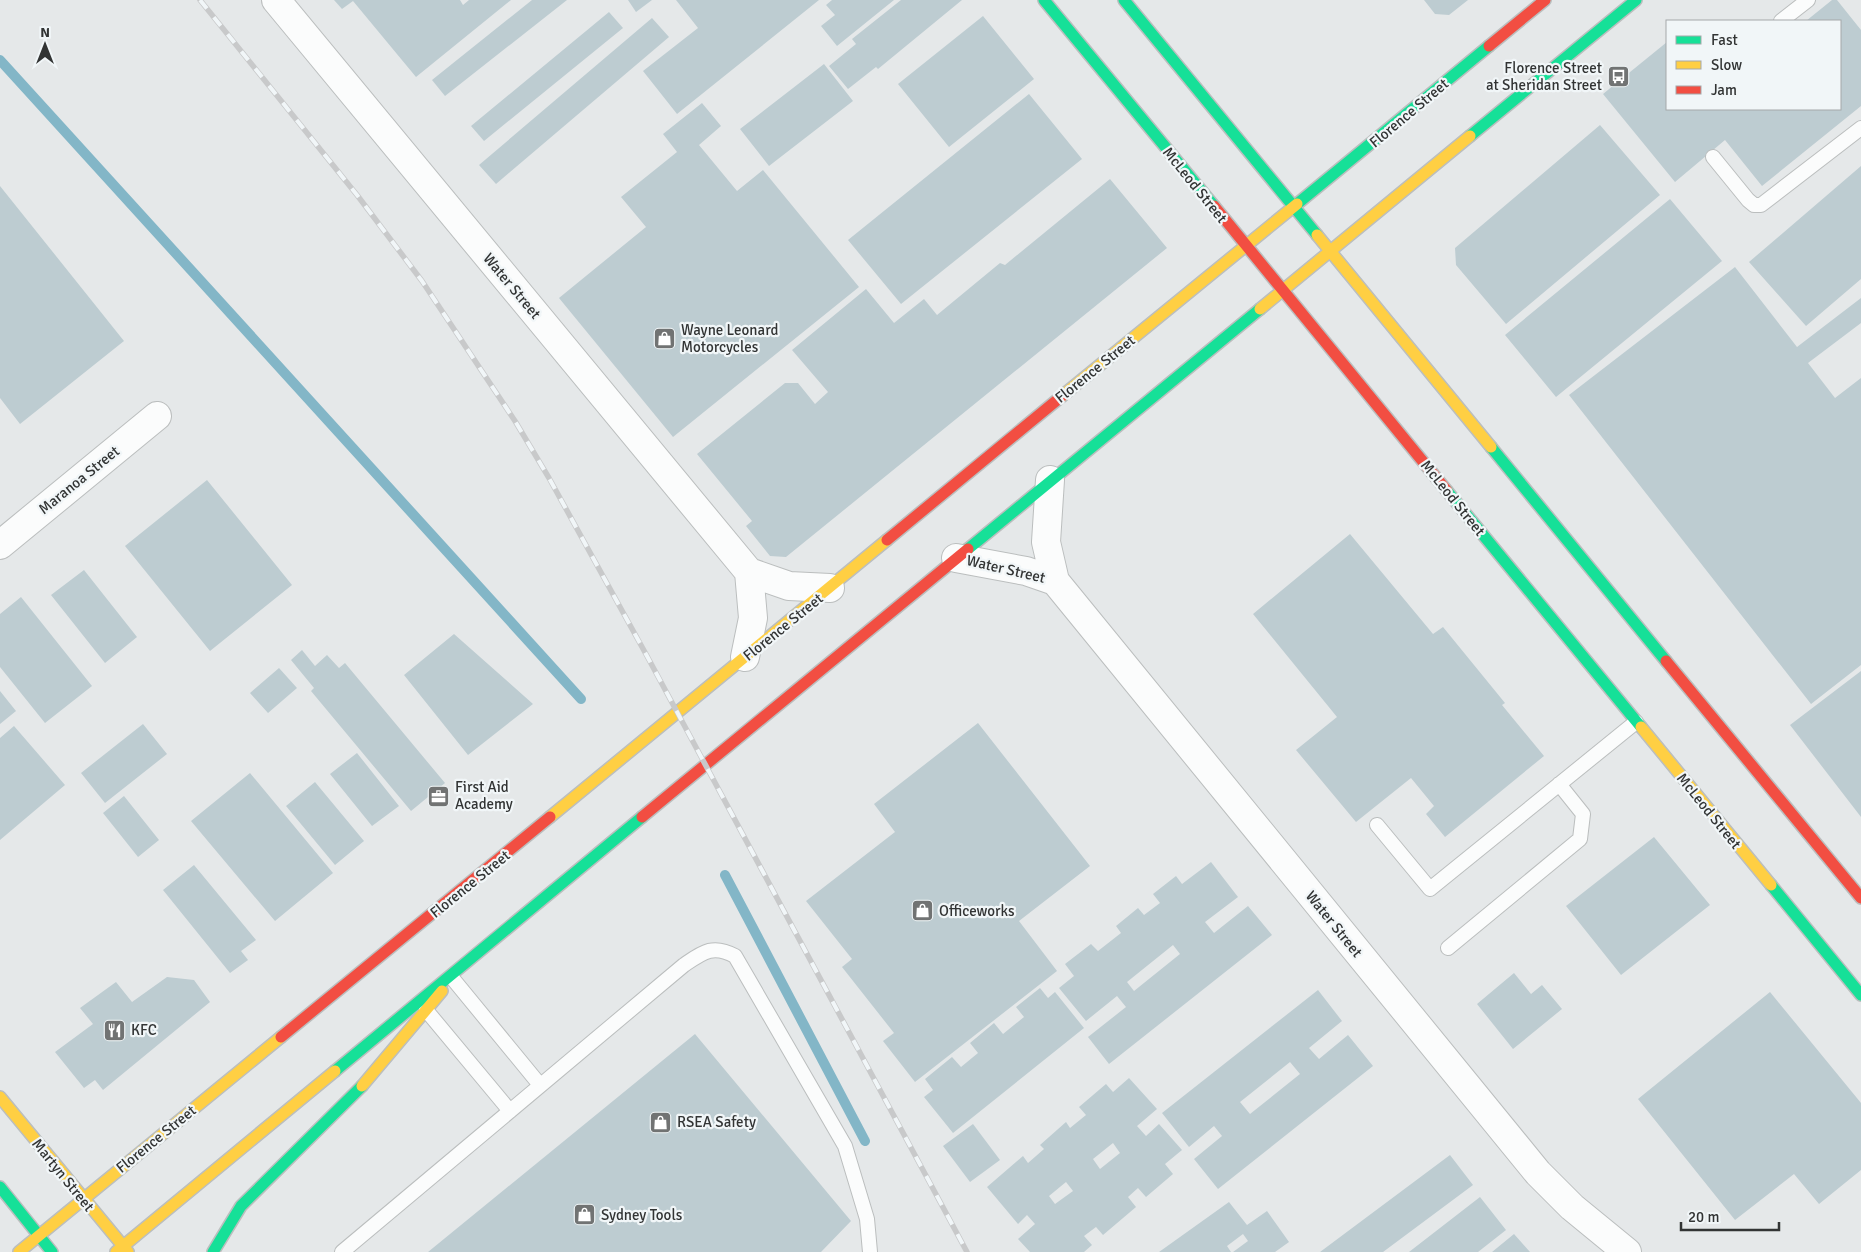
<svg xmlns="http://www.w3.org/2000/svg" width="1861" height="1252" viewBox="0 0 1861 1252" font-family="Signika,sans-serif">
  <rect width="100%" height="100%" fill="#e5e8e9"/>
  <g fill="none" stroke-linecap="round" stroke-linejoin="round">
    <path stroke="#83b6c7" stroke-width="10" d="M0 60 581 699
      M725 875 865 1141"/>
  </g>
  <path fill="#bdccd1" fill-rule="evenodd" d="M334 0H460L463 5 469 0H511L416 77 353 1 342 9Z
    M532 0H567L445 96 432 80Z
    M628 0H652L636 12Z
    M676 0H819L677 114 643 71 698 28Z
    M832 0H894L837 46 821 26 835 15 826 5Z
    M901 0H962L878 69 876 67 848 89 829 66 856 44 852 39Z
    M1424 0H1468L1449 15 1435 14Z
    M1832 0H1837L1861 30V106L1762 186 1725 140 1675 182 1603 94 1667 42V109H1840V21H1806Z
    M609 12 623 28 484 141 471 126Z
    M983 16 1034 79 949 147 898 84Z
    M652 18 669 37 496 184 479 165Z
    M824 64 853 101 769 166 740 129Z
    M1029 94 1082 159 901 304 848 240Z
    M702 103 721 126 699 145 737 191 763 170 859 287 673 437 559 298 646 227 621 197 677 152 663 134Z
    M1600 125 1660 195 1506 324 1456 265 1455 248Z
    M1861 166V279L1806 326 1749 262Z
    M1110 179 1167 248 786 557 770 556 746 526 752 521 697 454 785 383H798L815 404 828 392 792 350 866 289 894 323 924 299 937 315 1000 263 1005 265Z
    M0 186 124 341 20 424 0 398Z
    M1670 199 1722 261 1556 397 1505 335Z
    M1735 267 1797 347 1861 298V323L1808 363 1835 398 1861 378V665L1811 704 1569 395Z
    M207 480 292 585 210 651 125 546Z
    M1350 534 1433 634 1443 627 1505 703 1502 705 1544 756 1445 837 1426 814 1434 806 1411 778 1356 822 1296 750 1337 717 1253 614Z
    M84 570 137 637 105 663 51 595Z
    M21 597 92 686 45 723 0 667V614Z
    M454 634 533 704 468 755 404 675Z
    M302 650 315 666 327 655 339 668 345 663 445 783 411 811 311 691 314 688 291 660Z
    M279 668 297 688 268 713 250 693Z
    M1861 671V817L1790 725Z
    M0 691 16 711 0 724Z
    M978 723 1090 866 1019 921 1057 971 915 1082 883 1041 894 1033 842 967 852 959 806 901 895 832 874 804Z
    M143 724 167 754 105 803 81 773Z
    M14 726 65 785 0 840V738Z
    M357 753 399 806 372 826 330 774Z
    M250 773 333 873 275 921 191 821Z
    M315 782 364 841 335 865 286 806Z
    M124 796 159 840 138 857 103 813Z
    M1654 837 1710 905 1621 975 1566 906Z
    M1211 862 1238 897 1205 922 1214 933 1248 906 1272 935 1109 1064 1088 1037 1126 1007 1117 996 1086 1021 1059 988 1074 976 1065 964 1091 944 1098 951 1121 933 1116 926 1138 908 1144 915 1160 903 1153 894 1176 876 1182 884ZM1173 945 1180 954 1134 991 1127 982Z
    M194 865 256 940 241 951 248 960 230 973 163 890Z
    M1514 973 1531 994 1542 985 1562 1009 1513 1049 1477 1004Z
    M167 977 194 980 210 1002 103 1090 95 1080 84 1088 55 1052 93 1024 80 1008 116 982 132 1002Z
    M1040 988 1048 998 1055 992 1084 1028 953 1133 924 1097 933 1090 925 1079 952 1057 961 1067 978 1053 970 1043 994 1023 1003 1034 1024 1017 1016 1007Z
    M1318 990 1342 1021 1309 1048 1319 1059 1348 1035 1373 1066 1218 1189 1194 1159 1222 1136 1214 1126 1189 1147 1162 1113ZM1290 1062 1300 1074 1250 1114 1240 1102Z
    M1770 992 1861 1103V1170L1819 1204 1794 1174 1735 1220 1638 1099Z
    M695 1034 851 1221 821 1252H428Z
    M1129 1078 1157 1109 1137 1126 1146 1136 1159 1124 1182 1150 1165 1164 1173 1174 1146 1197 1138 1188 1128 1197 1136 1207 1103 1235 1096 1227 1084 1236 1092 1245 1084 1252H1030L1018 1239 1035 1224 1027 1215 1018 1224 987 1187 1023 1156 1028 1163 1044 1149 1040 1145 1066 1122 1070 1128 1086 1115 1079 1107 1106 1084 1113 1092ZM1113 1143 1120 1153 1100 1169 1093 1159ZM1066 1182 1073 1191 1055 1204 1049 1196Z
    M973 1124 1000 1160 970 1182 943 1146Z
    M1450 1155 1473 1185 1383 1252H1320Z
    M1480 1197 1506 1230 1478 1252H1409Z
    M1229 1202 1247 1225 1267 1211 1289 1242 1275 1252H1233L1248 1241 1243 1234 1227 1246 1231 1252H1159Z
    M1514 1234 1530 1252H1492Z"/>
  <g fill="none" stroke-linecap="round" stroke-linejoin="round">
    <defs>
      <path id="lane" d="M1781 21 1808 0
        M1713 157 1748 200 1754 205H1761L1861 128
        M1377 825 1430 889 1636 722
        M1448 948 1580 839 1583 814 1559 784
        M453 979 540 1085
        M426 1010 510 1111
        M342 1252 684 965C703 952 713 944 735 956L845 1146 867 1219 870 1252"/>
      <path id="street" d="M276 0 749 572 789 586 830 588
        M1050 480 1046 542 1055 581 1538 1173 1572 1207 1627 1252
        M0 545 157 416
        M956 558 1026 571 1055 581
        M745 657 753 618 749 572"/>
      <path id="fast" d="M1044 0 1214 206
        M1124 0 1317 235
        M1470 136 1636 0
        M1297 204 1489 46
        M1491 447 1666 661
        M1447 491 1641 727
        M968 549 1260 309
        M1771 885 1861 995
        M335 1071 642 817
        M0 1187 52 1252
        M213 1252 241 1206 362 1086"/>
      <path id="slow" d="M1317 235 1491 447
        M1260 309 1470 136
        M1062 396 1297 204
        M1641 727 1771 885
        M550 817 887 540
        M362 1086 442 991
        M0 1097 128 1252
        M19 1252 281 1037
        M116 1252 335 1071"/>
      <path id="jam" d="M1489 46 1545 0
        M1214 206 1447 491
        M887 540 1062 396
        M1666 661 1861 898
        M642 817 968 549
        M281 1037 550 817"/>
    </defs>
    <use href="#lane" stroke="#bbbebe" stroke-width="16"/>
    <use href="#street" stroke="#bbbebe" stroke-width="30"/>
    <use href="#fast" stroke="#bbbebe" stroke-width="14"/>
    <use href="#slow" stroke="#bbbebe" stroke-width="14"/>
    <use href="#jam" stroke="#bbbebe" stroke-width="14"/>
    <use href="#lane" stroke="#fbfcfc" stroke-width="14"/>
    <use href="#street" stroke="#fbfcfc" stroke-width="28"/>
    <use href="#fast" stroke="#16e098" stroke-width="11"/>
    <use href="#slow" stroke="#ffcf43" stroke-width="11"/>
    <use href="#jam" stroke="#f24e42" stroke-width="11"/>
    <defs>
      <path id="rail" d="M200 0 357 195 422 281 515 421 549 478 647 656 967 1252"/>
    </defs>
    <use href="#rail" stroke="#c8c9ca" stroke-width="5.5"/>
    <use href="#rail" stroke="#f1f6f8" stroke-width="4" stroke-dasharray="11" stroke-linecap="butt"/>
  </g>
  <defs>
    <symbol id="bus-square" viewBox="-11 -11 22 22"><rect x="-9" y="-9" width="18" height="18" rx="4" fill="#717373" stroke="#f1f6f8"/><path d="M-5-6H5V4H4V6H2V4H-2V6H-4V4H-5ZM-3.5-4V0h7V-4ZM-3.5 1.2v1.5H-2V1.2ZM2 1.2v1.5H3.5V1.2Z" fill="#fff"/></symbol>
    <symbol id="shop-square" viewBox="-11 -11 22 22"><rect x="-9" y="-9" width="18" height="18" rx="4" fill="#717373" stroke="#f1f6f8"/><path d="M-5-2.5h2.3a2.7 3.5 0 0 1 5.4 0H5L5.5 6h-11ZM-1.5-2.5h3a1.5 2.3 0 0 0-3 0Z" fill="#fff"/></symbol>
    <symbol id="office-square" viewBox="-11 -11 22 22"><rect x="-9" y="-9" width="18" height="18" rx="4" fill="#717373" stroke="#f1f6f8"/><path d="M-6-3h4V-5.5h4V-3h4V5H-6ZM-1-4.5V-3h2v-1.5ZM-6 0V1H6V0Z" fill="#fff"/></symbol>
    <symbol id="restaurant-square" viewBox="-11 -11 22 22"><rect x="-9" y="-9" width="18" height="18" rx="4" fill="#717373" stroke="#f1f6f8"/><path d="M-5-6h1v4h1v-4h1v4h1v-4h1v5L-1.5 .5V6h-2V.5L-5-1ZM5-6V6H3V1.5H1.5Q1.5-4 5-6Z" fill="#fff"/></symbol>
  </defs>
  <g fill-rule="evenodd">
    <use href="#bus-square" x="1606" y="64" width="25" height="25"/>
    <use href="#shop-square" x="652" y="326" width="25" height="25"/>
    <use href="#office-square" x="426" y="784" width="25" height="25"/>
    <use href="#shop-square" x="910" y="898" width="25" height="25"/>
    <use href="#restaurant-square" x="102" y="1018" width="25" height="25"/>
    <use href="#shop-square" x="648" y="1110" width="25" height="25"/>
    <use href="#shop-square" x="572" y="1202" width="25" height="25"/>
  </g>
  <g text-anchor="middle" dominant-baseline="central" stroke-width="4.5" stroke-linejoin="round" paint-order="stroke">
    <g font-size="15" fill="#323434" stroke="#f1f6f8" text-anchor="start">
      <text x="1602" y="68" text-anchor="end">Florence Street<tspan x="1602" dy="17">at Sheridan Street</tspan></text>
      <text x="681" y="330">Wayne Leonard<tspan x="681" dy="17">Motorcycles</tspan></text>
      <text x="455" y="787">First Aid<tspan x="455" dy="17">Academy</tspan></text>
      <text x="939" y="911">Officeworks</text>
      <text x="131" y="1030">KFC</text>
      <text x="677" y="1122">RSEA Safety</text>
      <text x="601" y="1215">Sydney Tools</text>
    </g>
    <g font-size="15" fill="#323434" stroke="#f1f6f8">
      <text transform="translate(1409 113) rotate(-40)">Florence Street</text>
      <text transform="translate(1195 185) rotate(51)">McLeod Street</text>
      <text transform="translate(512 286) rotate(50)">Water Street</text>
      <text transform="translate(1095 369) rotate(-39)">Florence Street</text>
      <text transform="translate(79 480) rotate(-39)">Maranoa Street</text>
      <text transform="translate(1453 498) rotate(51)">McLeod Street</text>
      <text transform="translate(1006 569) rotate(13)">Water Street</text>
      <text transform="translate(783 627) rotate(-39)">Florence Street</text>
      <text transform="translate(1709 811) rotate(51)">McLeod Street</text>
      <text transform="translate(470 884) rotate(-39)">Florence Street</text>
      <text transform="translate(1334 924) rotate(51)">Water Street</text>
      <text transform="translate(156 1139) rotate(-39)">Florence Street</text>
      <text transform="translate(63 1175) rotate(51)">Martyn Street</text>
    </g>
  </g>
  <rect x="1666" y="20" width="175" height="90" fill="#f1f6f8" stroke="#a5a8aa"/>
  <rect x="1676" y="36" width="25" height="8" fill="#16e098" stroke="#a5a8aa"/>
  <text x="1711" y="45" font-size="15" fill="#323434">Fast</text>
  <rect x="1676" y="61" width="25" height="8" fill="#ffcf43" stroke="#a5a8aa"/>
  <text x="1711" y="70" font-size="15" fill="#323434">Slow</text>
  <rect x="1676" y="86" width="25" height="8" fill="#f24e42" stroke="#a5a8aa"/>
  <text x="1711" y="95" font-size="15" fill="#323434">Jam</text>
  <g transform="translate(45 45)" stroke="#f1f6f8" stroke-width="4" paint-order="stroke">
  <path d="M0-4L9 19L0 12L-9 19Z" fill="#323434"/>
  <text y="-8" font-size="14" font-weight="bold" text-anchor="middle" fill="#323434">N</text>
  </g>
  <path d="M1681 1222v8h98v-8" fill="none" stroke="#323434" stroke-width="2.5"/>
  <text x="1688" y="1222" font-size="15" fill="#323434" stroke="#f1f6f8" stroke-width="4" paint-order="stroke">20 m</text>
</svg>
